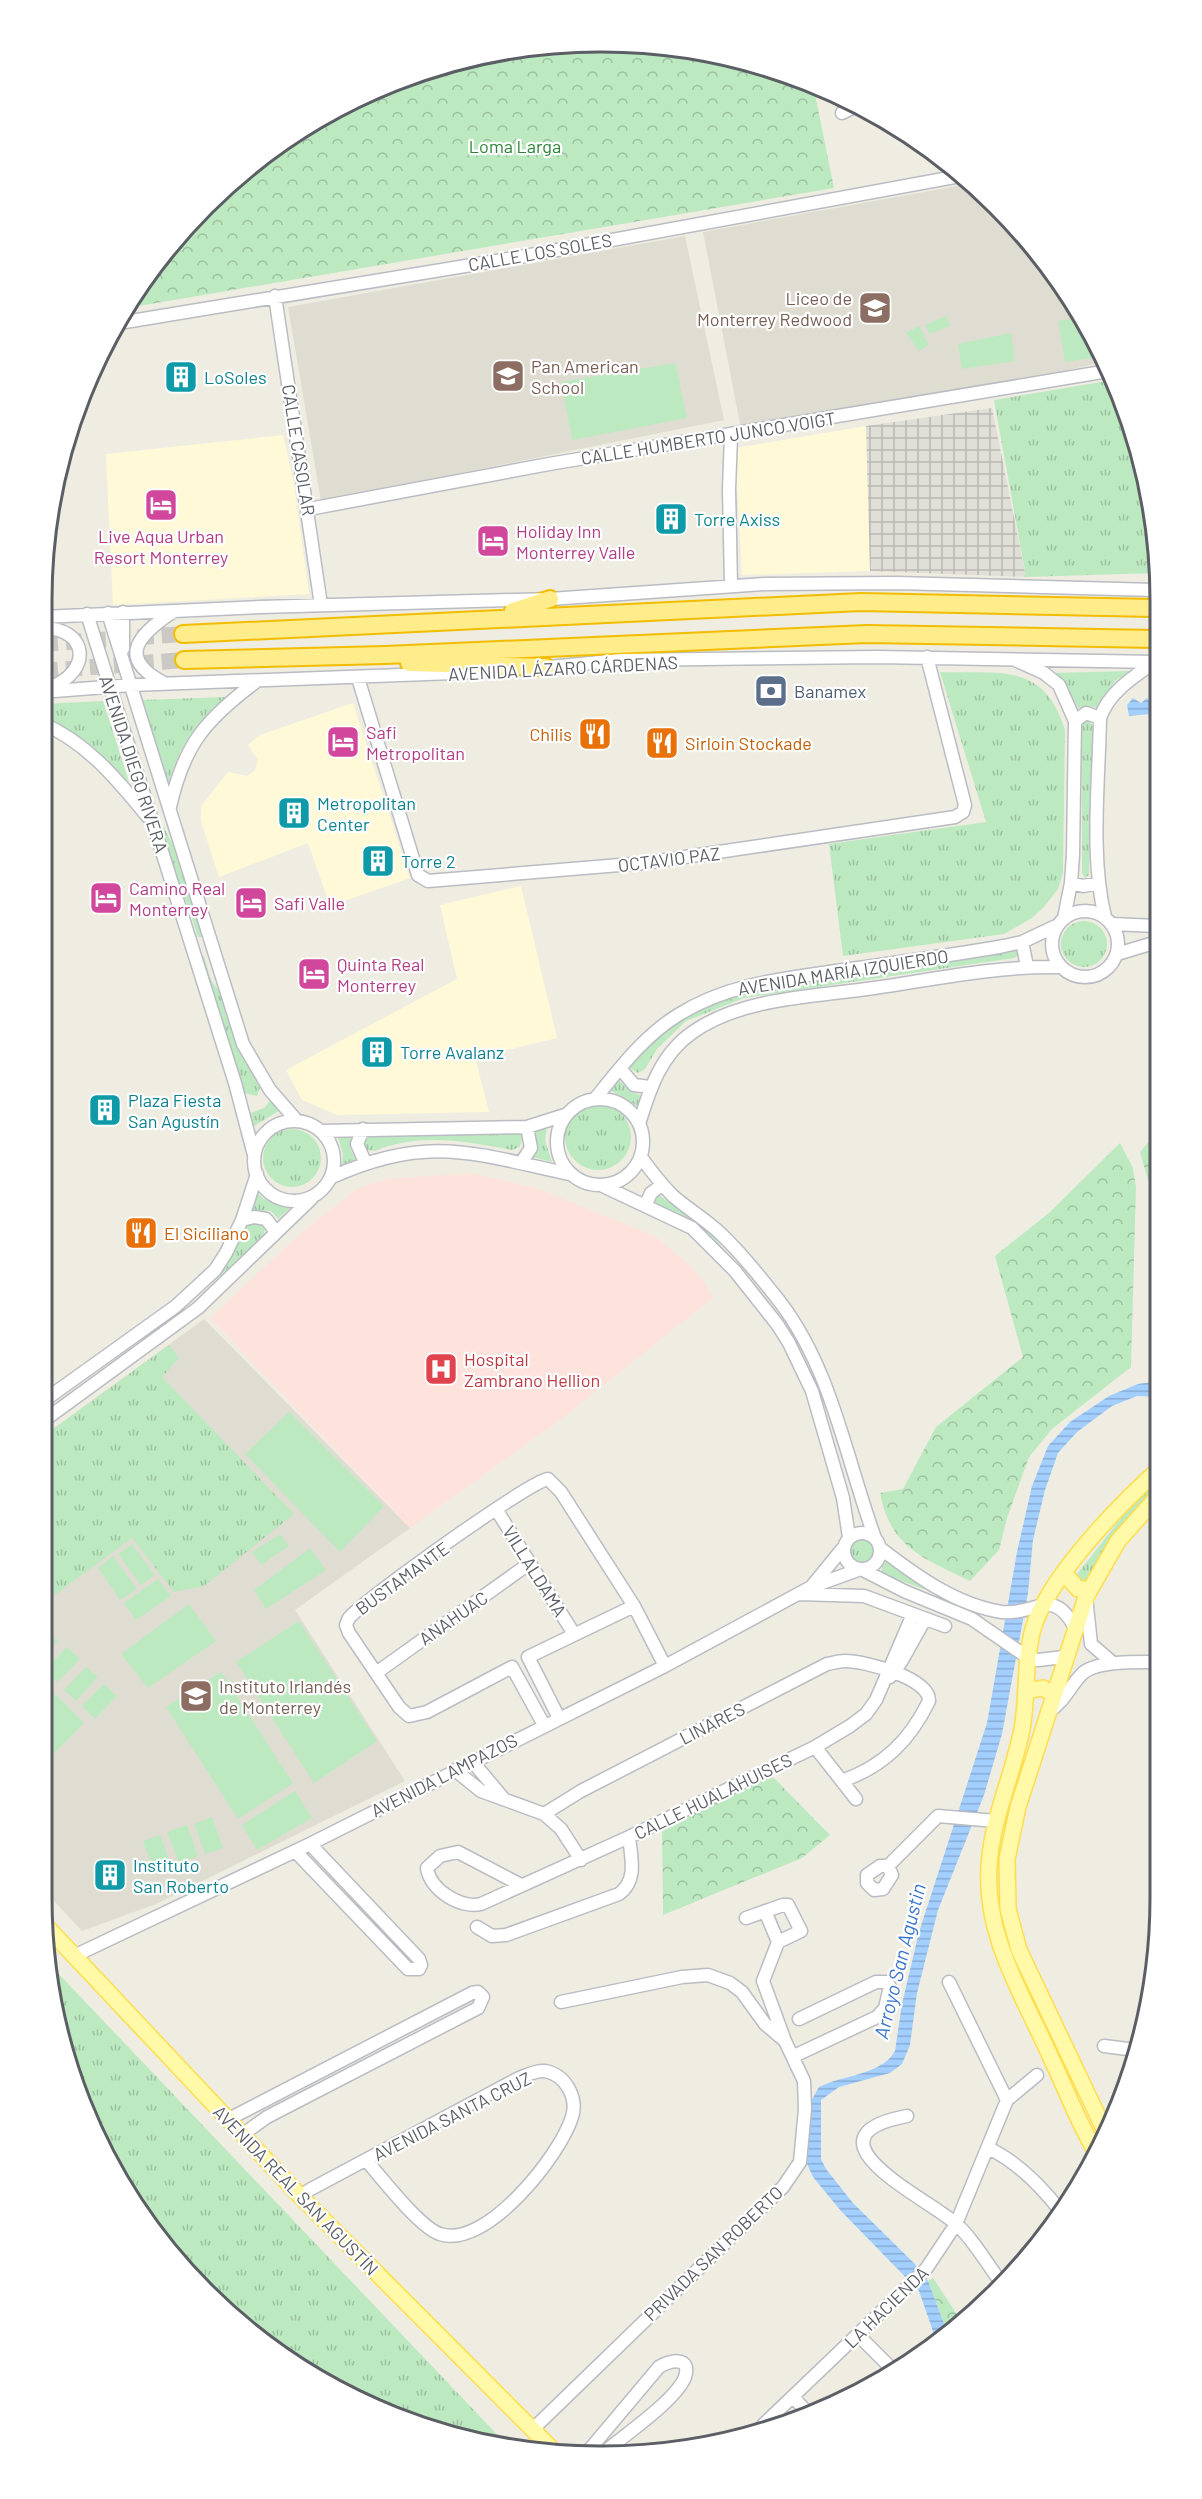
<svg xmlns="http://www.w3.org/2000/svg" width="1202" height="2499" viewBox="0 0 1202 2499" font-family="Barlow,sans-serif">
  <defs>
    <pattern id="industrial-grid" width="8" height="8" patternUnits="userSpaceOnUse" patternTransform="scale(1.5)"><rect width="8" height="8" fill="#e0dfd7"/><path d="M0 4h8M4 0v8" fill="none" stroke="#b9b8b2"/></pattern>
    <pattern id="grass-tufts" width="24" height="20" patternUnits="userSpaceOnUse" patternTransform="scale(1.5)"><rect width="24" height="20" fill="#bce9c0"/><path d="M3 7l-1-3M5 7V3M7 7l1-3M15 17l-1-3M17 17v-4M19 17l1-3" fill="none" stroke="#9cc0a0"/></pattern>
    <pattern id="forest-crowns" width="20" height="18" patternUnits="userSpaceOnUse" patternTransform="scale(1.5)"><rect width="20" height="18" fill="#bce9c0"/><path d="M2 6a3 3 0 1 1 6 0M12 15a3 3 0 1 1 6 0" fill="none" stroke="#9cc0a0"/></pattern>
    <pattern id="water-rules" width="6" height="5" patternUnits="userSpaceOnUse" patternTransform="scale(1.5)"><rect width="6" height="5" fill="#a3cfff"/><path d="M0 2.5h6" fill="none" stroke="#88abd2"/></pattern>
  </defs>
  <rect width="100%" height="100%" fill="#efede2"/>
  <path fill="#fff9d8" d="M866 426 870 571 742 575 735 448Z
    M283 435 294 484 309 594 113 605 106 454Z
    M353 703 410 878 330 906 308 843 219 877 201 821V806L228 772 248 776 255 770 258 759 248 745 260 735Z
    M521 886 557 1038 475 1058 489 1112 337 1115 302 1100 286 1070 457 979 440 905Z"/>
  <path fill="url(#industrial-grid)" d="M992 408 1026 577 870 571 866 426Z"/>
  <path fill="#dfddd1" d="M968 184 1044 260 1103 362 1042 376 741 429 703 232Z
    M685 236 724 420 321 501 288 307Z
    M204 1319 410 1528 295 1610 405 1781 156 1904 82 1931 42 1888V1437Z"/>
  <path fill="#fee3dd" d="M471 1173 536 1188 655 1236 694 1269 714 1297 560 1420 410 1528 210 1318 302 1232 358 1188 387 1179Z"/>
  <path fill="url(#grass-tufts)" d="M1113 380 1155 528V573L1026 577 994 400Z
    M1130 671 1115 681 1097 708 1088 706 1078 708 1064 683 1050 673Z
    M940 672C999 674 1044 661 1065 730L1063 873 1058 889 1044 907 1032 918 1004 934 843 956 829 844 986 822Z
    M226 697C197 720 179 746 169 783L142 700Z
    M103 701 129 782 86 741 42 714V704Z
    M1088 721 1094 726 1089 875 1085 878 1082 873V724Z
    M162 824 174 847 202 937H198C186 899 171 863 162 824Z
    M1061 944a23 23 0 1 1 46 0a23 23 0 1 1-46 0Z
    M1017 949 1019 955 1014 958 744 998 686 1021 657 1049 645 1069 638 1073 628 1067 645 1042 685 1013 759 987Z
    M204 956 211 980 220 992 239 1050 260 1088 257 1096 244 1093 200 957Z
    M619 1080 630 1091 642 1096 639 1107 610 1090Z
    M271 1100 280 1110 253 1127 251 1113 264 1108Z
    M565 1137a33 33 0 1 1 66 0a33 33 0 1 1-66 0Z
    M548 1118 545 1141 552 1162 532 1157 536 1140 534 1122Z
    M263 1158a29 29 0 1 1 58 0a29 29 0 1 1-58 0Z
    M518 1129 522 1137 520 1147 512 1150C466 1142 421 1132 375 1151L367 1150 364 1144 370 1134Z
    M337 1134 353 1135 350 1148 356 1160 342 1165 343 1154Z
    M255 1191 264 1199 290 1208 278 1219 271 1211 251 1210Z
    M659 1195 705 1227 773 1307 703 1229 651 1200Z
    M252 1223 265 1226 264 1234 219 1277 246 1227Z
    M169 1345 179 1358 162 1377 294 1514 204 1586 174 1592 132 1538 45 1602 51 1611 42 1620V1437Z
    M1159 1477V1485L1112 1536 1084 1584 1074 1578 1137 1498Z
    M847 1550a13 13 0 1 1 26 0a13 13 0 1 1-26 0Z
    M886 1562H891L926 1590 882 1574V1565Z
    M54 1969 509 2447 492 2446 387 2414 291 2363 158 2239 72 2078Z"/>
  <path fill="url(#forest-crowns)" d="M601 42 710 53 813 84 834 188 127 308 136 290 206 205 291 136 387 84 492 53Z
    M1157 1132 1158 1215 1140 1152Z
    M1120 1143 1133 1168 1136 1187 1131 1367 1052 1429 1029 1457 1007 1518 999 1550 970 1581C924 1558 891 1549 880 1493L903 1489 936 1427 1023 1357 995 1256 1050 1212Z
    M768 1772 830 1835 802 1858 663 1915 662 1825Z
    M933 2278 960 2319 946 2329 928 2281Z"/>
  <path fill="#bce9c0" d="M946 316 950 326 930 334 925 325Z
    M1078 318 1100 357 1065 362 1058 321Z
    M919 326 929 345 919 351 906 333Z
    M1011 333 1015 361 962 369 958 344Z
    M675 363 687 418 572 440 561 382Z
    M289 1412 384 1506 340 1552 245 1454Z
    M280 1534 289 1546 261 1565 252 1552Z
    M132 1544 155 1575 141 1585 118 1554Z
    M310 1548 326 1570 266 1609 254 1590Z
    M113 1556 137 1589 120 1600 98 1568Z
    M158 1579 171 1596 136 1620 124 1603Z
    M189 1604 216 1641 148 1688 121 1654Z
    M299 1621 377 1741 314 1783 236 1662Z
    M46 1630 58 1641 42 1658V1635Z
    M67 1647 80 1659 57 1682 45 1670Z
    M86 1667 98 1677 76 1701 64 1690Z
    M221 1672 293 1783 238 1819 166 1707Z
    M42 1681 84 1723 42 1765Z
    M104 1684 117 1696 95 1719 82 1706Z
    M295 1791 312 1818 257 1850 242 1825Z
    M212 1817 223 1848 205 1854 194 1824Z
    M187 1825 198 1856 179 1863 167 1832Z
    M160 1835 171 1865 154 1871 143 1841Z"/>
  <path fill="url(#water-rules)" d="M1133 698 1141 703 1147 698 1154 707 1150 714 1129 716 1127 705Z
    M1158 1381V1397L1137 1396 1112 1406 1077 1432 1058 1453 1045 1490 1033 1540 1028 1593 1002 1734 984 1795 938 1910 917 1993 910 2045 902 2064 890 2073 839 2087 821 2100V2159L826 2169 853 2203 914 2263 928 2281 946 2329 935 2337 919 2291 841 2211 813 2177 807 2164 811 2101 819 2087C842 2075 882 2075 895 2051L902 2004 919 1932 987 1723 1017 1552 1032 1486 1048 1446 1070 1422 1109 1396 1138 1384Z"/>
  <g fill="none" stroke-linecap="round" stroke-linejoin="round">
    <path stroke="#cac9c3" stroke-width="16" stroke-dasharray="16 8" stroke-linecap="butt" d="M42 644 183 634
      M42 671 184 660"/>
    <defs>
      <path id="minor" d="M842 113 854 107
        M275 296 321 605
        M119 323 514 258 960 176
        M731 436 729 489 731 585
        M309 509 549 464 1108 371
        M123 612V649
        M108 613 243 1044 270 1090 297 1121
        M87 614 235 1083 254 1155
        M42 617 260 607 550 599 765 584 896 583 1155 590
        M42 628C89 628 92 671 51 687
        M1015 660 1044 673 1059 685 1075 721 1073 854 1071 883 1064 918
        M539 668 621 660 877 657 1156 662
        M358 678 418 875 428 881 644 863 955 817 963 812 965 805 927 657
        M164 683C114 657 141 633 174 611
        M42 692 131 685 480 672
        M1075 721 1086 713 1100 718
        M42 723C87 743 117 779 147 816
        M170 807C184 744 206 719 257 681
        M1071 883 1083 886 1099 883
        M1052 944a33 33 0 1 1 66 0a33 33 0 1 1-66 0Z
        M1105 917C1090 856 1099 781 1100 718 1109 692 1133 677 1155 662
        M1112 924 1157 926
        M1022 942 1027 966
        M1117 954 1157 942
        M620 1068 634 1085 650 1087
        M557 1142a43 43 0 1 1 86 0a43 43 0 1 1-86 0Z
        M595 1099C620 1068 644 1036 678 1015 727 984 782 979 836 971 892 963 949 956 1004 946L1022 942 1056 926
        M254 1161a40 40 0 1 1 80 0a40 40 0 1 1-80 0Z
        M639 1124C650 1088 661 1054 693 1032 743 997 815 997 874 988 935 979 997 966 1059 967
        M363 1129 357 1144 365 1162
        M321 1131 527 1127 565 1115
        M641 1157C651 1171 661 1184 673 1196 688 1209 705 1219 720 1233 742 1254 761 1278 780 1302 832 1370 846 1459 875 1538
        M521 1163 531 1148 527 1127
        M332 1177C427 1134 473 1153 569 1174
        M603 1186 692 1228 735 1271 777 1324 789 1343 812 1391 843 1498 849 1537
        M646 1204 651 1193 662 1185
        M242 1220 254 1217 266 1219 276 1232
        M42 1402 176 1306 215 1270 226 1253 242 1220 257 1174
        M42 1422 198 1308 312 1198
        M496 1509 574 1634
        M844 1551a18 18 0 1 1 36 0a18 18 0 1 1-36 0Z
        M880 1548C915 1575 956 1605 1002 1612 1034 1616 1052 1586 1074 1626
        M863 1570 904 1591 972 1619 1027 1657 1038 1660 1064 1657
        M812 1586 843 1548
        M799 1594 864 1596 945 1626
        M1086 1597 1091 1644 1113 1663
        M376 1673 530 1563
        M890 1677 901 1662 925 1619
        M1047 1713C1067 1699 1067 1690 1081 1675 1094 1660 1140 1662 1159 1662
        M559 1718 528 1657 634 1606
        M544 1725 512 1667 427 1712 409 1716 399 1707 349 1633 346 1625 349 1618C365 1599 530 1481 548 1479L561 1492 634 1606 665 1666
        M815 1747 856 1799
        M472 1761 504 1799
        M455 1770 481 1791 544 1814 561 1829 581 1860
        M544 1814 581 1791 827 1664C833 1663 839 1661 845 1661 865 1661 930 1678 929 1701 910 1740 884 1766 842 1781
        M295 1851 408 1969H419L421 1965 419 1959 310 1844
        M880 1866H888L892 1875 883 1889 874 1890 867 1883V1875Z
        M888 1866 938 1816 996 1821
        M521 1885 458 1852 440 1856 427 1868C430 1890 461 1909 481 1904L629 1837 815 1747 850 1726 866 1714 876 1700 913 1614
        M765 1911 778 1942
        M746 1918 783 1905H788L801 1931 778 1942
        M477 1927 492 1936 506 1935 619 1894C638 1880 631 1858 629 1837
        M74 1956 310 1844 665 1666 811 1587 858 1570
        M949 1982 1007 2100
        M561 2002 682 1977 708 1975 730 1983 742 1992 765 2024 784 2040
        M1104 2046 1136 2050
        M794 2056 877 2017 885 2008 890 1987 887 1982H876L799 2019
        M907 2116C796 2137 927 2198 955 2223 972 2237 989 2267 1003 2285
        M227 2120 472 1993 478 1992 483 1997 478 2008 267 2117 242 2135
        M988 2148C1018 2162 1042 2187 1062 2213
        M300 2196 311 2189 519 2078C527 2075 536 2070 545 2071 566 2075 578 2098 572 2117 560 2156 485 2250 440 2234 420 2228 381 2177 366 2160
        M858 2335 891 2368
        M793 2397 807 2412
        M763 2425 926 2269 956 2224 1007 2100 1037 2075
        M533 2429 783 2187 800 2162 805 2109 804 2081 785 2041 763 1981 778 1942
        M590 2449 659 2367C669 2360 692 2356 685 2377 677 2399 626 2434 607 2450"/>
      <path id="major" d="M1064 1573 1078 1589H1090
        M1027 1691 1043 1688 1054 1695
        M47 1927 300 2196 551 2448
        M1106 2133 1019 1950 1008 1909 1007 1859 1018 1807 1086 1597 1118 1541 1159 1495
        M1096 2152C1078 2123 1066 2089 1051 2058 1023 1995 984 1936 989 1866 992 1818 1013 1775 1022 1729 1028 1696 1024 1662 1033 1629 1048 1578 1118 1506 1158 1470"/>
      <path id="highway" d="M513 611 550 599
        M183 634 861 602 1155 608
        M184 660 385 655 867 634 1156 639
        M409 663 546 667"/>
    </defs>
    <use href="#minor" stroke="#babcc3" stroke-width="15"/>
    <use href="#major" stroke="#ffdd4c" stroke-width="18"/>
    <use href="#highway" stroke="#f2bc00" stroke-width="20"/>
    <use href="#minor" stroke="#fff" stroke-width="12"/>
    <use href="#major" stroke="#fff9a8" stroke-width="15"/>
    <use href="#highway" stroke="#ffec8a" stroke-width="16"/>
  </g>
  <defs>
    <symbol id="university-square" viewBox="-11 -11 22 22"><rect x="-9" y="-9" width="18" height="18" rx="4" fill="#8d6e63" stroke="#fff"/><path d="M0-5L7-2L0 1L-7-2ZM-4 1L0 2.5L4 1V4Q0 6-4 4Z" fill="#fff"/></symbol>
    <symbol id="school-square" viewBox="-11 -11 22 22"><rect x="-9" y="-9" width="18" height="18" rx="4" fill="#8d6e63" stroke="#fff"/><path d="M0-5L7-2L0 1L-7-2ZM-4 1L0 2.5L4 1V4Q0 6-4 4Z" fill="#fff"/></symbol>
    <symbol id="building-square" viewBox="-11 -11 22 22"><rect x="-9" y="-9" width="18" height="18" rx="4" fill="#0f9aa8" stroke="#fff"/><path d="M-4-6H4V6H1V3H-1V6H-4ZM-2.5-4.3h1.7v1.8h-1.7ZM.8-4.3h1.7v1.8H.8ZM-2.5-1h1.7V.8h-1.7ZM.8-1h1.7V.8H.8Z" fill="#fff"/></symbol>
    <symbol id="hotel-square" viewBox="-11 -11 22 22"><rect x="-9" y="-9" width="18" height="18" rx="4" fill="#d1479c" stroke="#fff"/><path d="M-6-4.5h1.5V1H6V5H4.5V3h-9V5H-6ZM-4 0a1.8 1.8 0 1 1 3.6 0ZM.5 0V-2.5h3Q6-2.5 6 0Z" fill="#fff"/></symbol>
    <symbol id="bank-square" viewBox="-11 -11 22 22"><rect x="-9" y="-9" width="18" height="18" rx="4" fill="#5c6f8a" stroke="#fff"/><path d="M-6-4H6V4H-6ZM0-2.3a2.3 2.3 0 1 0 0 4.6a2.3 2.3 0 1 0 0-4.6Z" fill="#fff"/></symbol>
    <symbol id="restaurant-square" viewBox="-11 -11 22 22"><rect x="-9" y="-9" width="18" height="18" rx="4" fill="#e8710a" stroke="#fff"/><path d="M-5-6h1v4h1v-4h1v4h1v-4h1v5L-1.5 .5V6h-2V.5L-5-1ZM5-6V6H3V1.5H1.5Q1.5-4 5-6Z" fill="#fff"/></symbol>
    <symbol id="hospital-square" viewBox="-11 -11 22 22"><rect x="-9" y="-9" width="18" height="18" rx="4" fill="#e0444e" stroke="#fff"/><path d="M-5-5h3v3.5h4V-5h3V5h-3V1.5h-4V5h-3Z" fill="#fff"/></symbol>
  </defs>
  <g fill-rule="evenodd">
    <use href="#university-square" x="856" y="289" width="38" height="38"/>
    <use href="#school-square" x="489" y="357" width="38" height="38"/>
    <use href="#building-square" x="162" y="358" width="38" height="38"/>
    <use href="#hotel-square" x="142" y="486" width="38" height="38"/>
    <use href="#building-square" x="652" y="500" width="38" height="38"/>
    <use href="#hotel-square" x="474" y="522" width="38" height="38"/>
    <use href="#bank-square" x="752" y="672" width="38" height="38"/>
    <use href="#restaurant-square" x="576" y="715" width="38" height="38"/>
    <use href="#hotel-square" x="324" y="723" width="38" height="38"/>
    <use href="#restaurant-square" x="643" y="724" width="38" height="38"/>
    <use href="#building-square" x="275" y="794" width="38" height="38"/>
    <use href="#building-square" x="359" y="842" width="38" height="38"/>
    <use href="#hotel-square" x="87" y="879" width="38" height="38"/>
    <use href="#hotel-square" x="232" y="884" width="38" height="38"/>
    <use href="#hotel-square" x="295" y="955" width="38" height="38"/>
    <use href="#building-square" x="358" y="1033" width="38" height="38"/>
    <use href="#building-square" x="86" y="1091" width="38" height="38"/>
    <use href="#restaurant-square" x="122" y="1214" width="38" height="38"/>
    <use href="#hospital-square" x="422" y="1350" width="38" height="38"/>
    <use href="#university-square" x="177" y="1677" width="38" height="38"/>
    <use href="#building-square" x="91" y="1856" width="38" height="38"/>
  </g>
  <g text-anchor="middle" dominant-baseline="central" stroke-width="4.5" stroke-linejoin="round" paint-order="stroke">
    <g font-size="18" fill="#2c8338" stroke="#fff">
      <text x="515" y="146">Loma Larga</text>
    </g>
    <g font-size="18" fill="#5b5e65" stroke="#fff">
      <text transform="translate(540 252) rotate(-10)">CALLE LOS SOLES</text>
      <text transform="translate(708 438) rotate(-9)">CALLE HUMBERTO JUNCO VOIGT</text>
      <text transform="translate(299 450) rotate(81)">CALLE CASOLAR</text>
      <text transform="translate(563 668) rotate(-3)">AVENIDA LÁZARO CÁRDENAS</text>
      <text transform="translate(134 764) rotate(72)">AVENIDA DIEGO RIVERA</text>
      <text transform="translate(669 859) rotate(-7)">OCTAVIO PAZ</text>
      <text transform="translate(843 972) rotate(-9)">AVENIDA MARÍA IZQUIERDO</text>
      <text transform="translate(535 1571) rotate(58)">VILLALDAMA</text>
      <text transform="translate(402 1578) rotate(-36)">BUSTAMANTE</text>
      <text transform="translate(453 1618) rotate(-35)">ANAHUAC</text>
      <text transform="translate(712 1723) rotate(-27)">LINARES</text>
      <text transform="translate(444 1775) rotate(-27)">AVENIDA LAMPAZOS</text>
      <text transform="translate(713 1796) rotate(-26)">CALLE HUALAHUISES</text>
      <text transform="translate(452 2116) rotate(-27)">AVENIDA SANTA CRUZ</text>
      <text transform="translate(296 2190) rotate(46)">AVENIDA REAL SAN AGUSTÍN</text>
      <text transform="translate(713 2253) rotate(-44)">PRIVADA SAN ROBERTO</text>
      <text transform="translate(886 2307) rotate(-44)">LA HACIENDA</text>
    </g>
    <g font-size="18" fill="#785e54" stroke="#fff" text-anchor="start">
      <text x="852" y="298" text-anchor="end">Liceo de<tspan x="852" dy="21">Monterrey Redwood</tspan></text>
      <text x="531" y="366">Pan American<tspan x="531" dy="21">School</tspan></text>
      <text x="219" y="1686">Instituto Irlandés<tspan x="219" dy="21">de Monterrey</tspan></text>
    </g>
    <g font-size="18" fill="#0d838f" stroke="#fff" text-anchor="start">
      <text x="204" y="377">LoSoles</text>
      <text x="694" y="519">Torre Axiss</text>
      <text x="317" y="803">Metropolitan<tspan x="317" dy="21">Center</tspan></text>
      <text x="401" y="861">Torre 2</text>
      <text x="400" y="1052">Torre Avalanz</text>
      <text x="128" y="1100">Plaza Fiesta<tspan x="128" dy="21">San Agustín</tspan></text>
      <text x="133" y="1865">Instituto<tspan x="133" dy="21">San Roberto</tspan></text>
    </g>
    <g font-size="18" fill="#b23c85" stroke="#fff" text-anchor="start">
      <text x="516" y="531">Holiday Inn<tspan x="516" dy="21">Monterrey Valle</tspan></text>
      <text x="161" y="536" text-anchor="middle">Live Aqua Urban<tspan x="161" dy="21">Resort Monterrey</tspan></text>
      <text x="366" y="732">Safi<tspan x="366" dy="21">Metropolitan</tspan></text>
      <text x="129" y="888">Camino Real<tspan x="129" dy="21">Monterrey</tspan></text>
      <text x="274" y="903">Safi Valle</text>
      <text x="337" y="964">Quinta Real<tspan x="337" dy="21">Monterrey</tspan></text>
    </g>
    <g font-size="18" fill="#4e5e75" stroke="#fff" text-anchor="start">
      <text x="794" y="691">Banamex</text>
    </g>
    <g font-size="18" fill="#c56008" stroke="#fff" text-anchor="start">
      <text x="572" y="734" text-anchor="end">Chilis</text>
      <text x="685" y="743">Sirloin Stockade</text>
      <text x="164" y="1233">El Siciliano</text>
    </g>
    <g font-size="18" fill="#be3a42" stroke="#fff" text-anchor="start">
      <text x="464" y="1359">Hospital<tspan x="464" dy="21">Zambrano Hellion</tspan></text>
    </g>
    <g font-size="20" font-style="italic" fill="#3975ce" stroke="#fff">
      <text transform="translate(899 1961) rotate(-76)">Arroyo San Agustin</text>
    </g>
  </g>
  <path d="M0 0H1202V2499H0ZM600 52H602A548 548 0 0 1 1150 600V1898A548 548 0 0 1 602 2446H600A548 548 0 0 1 52 1898V600A548 548 0 0 1 600 52Z" fill="#fff" fill-rule="evenodd"/>
  <path fill="none" stroke="#5b5e65" stroke-width="3" d="M600 52H602A548 548 0 0 1 1150 600V1898A548 548 0 0 1 602 2446H600A548 548 0 0 1 52 1898V600A548 548 0 0 1 600 52Z"/>
</svg>
